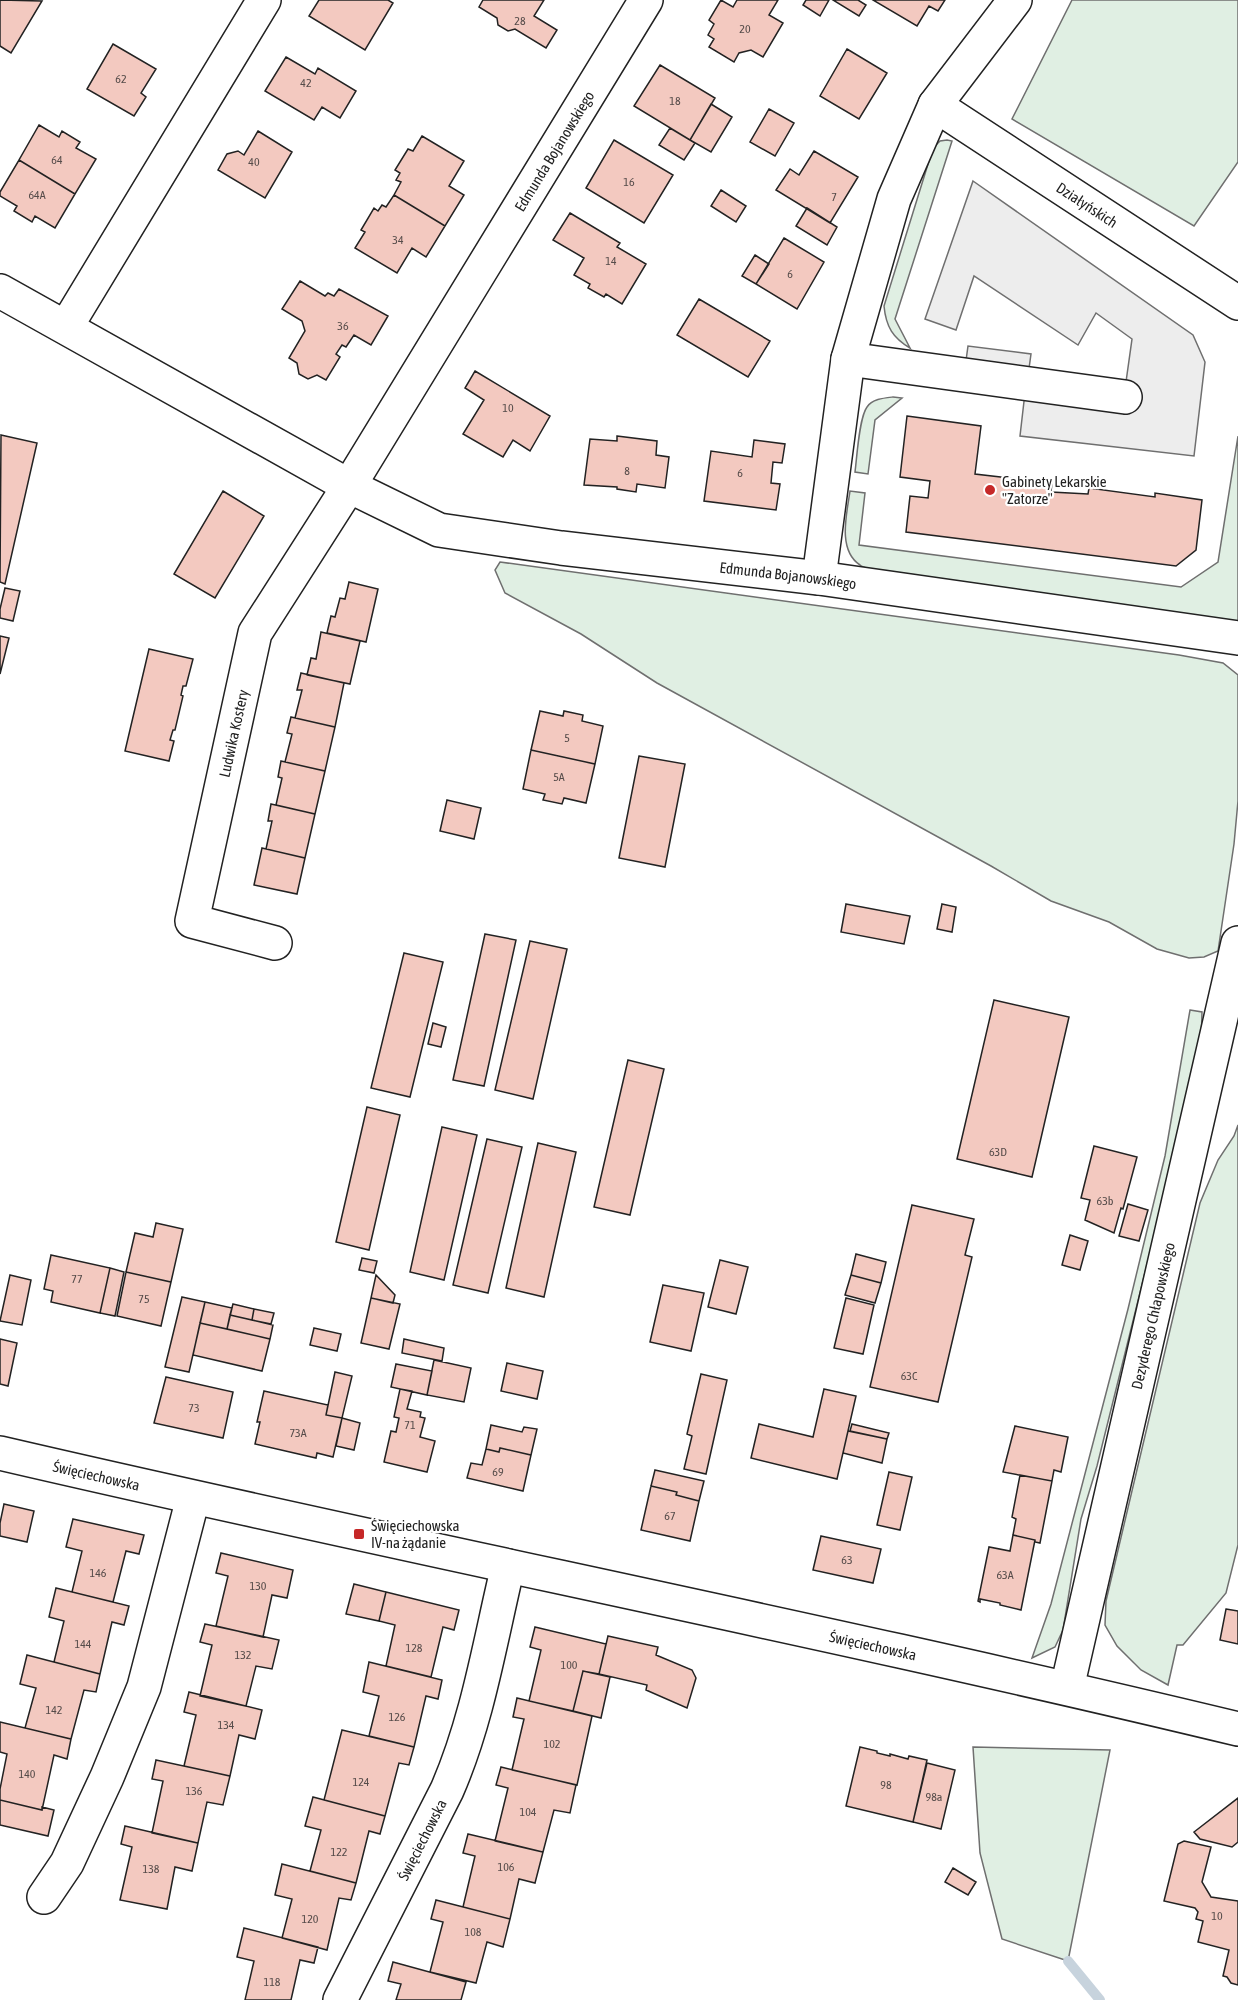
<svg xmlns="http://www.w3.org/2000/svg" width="1238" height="2000" viewBox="0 0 1238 2000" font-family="'Asap Condensed',sans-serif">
  <rect width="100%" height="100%" fill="#fff"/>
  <path fill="#e0efe3" stroke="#6f6f6f" stroke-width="1.5" d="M1072 0H1238V162L1194 226 1012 119Z
    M947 140 952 141 895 319 910 348C893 338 886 327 884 306L933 148 940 141Z
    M893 397 902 398 875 420 868 474 855 472C857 457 859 418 867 407 872 399 884 398 893 397Z
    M1238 436V623L874 571C870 569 864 568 860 565 837 550 847 513 850 491L865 493 859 545 1181 587 1218 562Z
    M500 562 1179 655 1223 663 1238 675V801L1234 844 1218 951 1204 957 1189 958 1157 949 1109 922 1051 901 991 866 657 683 581 634 505 593 495 570Z
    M1190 1010 1202 1012 1201 1047 1097 1466 1081 1519 1063 1630 1055 1647 1032 1658 1051 1604 1128 1309 1165 1156Z
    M1238 1125V1545L1226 1593 1183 1645H1177L1168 1685 1141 1670 1117 1646 1105 1625 1106 1601 1200 1203 1218 1160 1234 1136Z
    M973 1747 1110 1750 1068 1961 1002 1939 980 1853Z"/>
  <path fill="#ededed" stroke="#6f6f6f" stroke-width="1.5" d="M973 181 1193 335 1205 362 1194 456 1020 436 1026 384 964 375 968 346 1031 354 1027 383 1124 396 1132 339 1096 313 1078 345 974 276 956 330 925 319Z"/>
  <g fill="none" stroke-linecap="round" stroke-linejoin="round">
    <path stroke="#c7d3dd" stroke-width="10" d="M1068 1961 1100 2000"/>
  </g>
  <path fill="#f3c9c0" stroke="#222" stroke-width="1.5" d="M0 0 42 1 11 53 0 46Z
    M319 0H388L393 3 365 50 309 16Z
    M483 0H544L534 16 557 30 546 48 515 29 508 31 498 25 497 18 479 7Z
    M721 0 733 7 737 0H778L769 15 783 23 763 57 751 50 739 53 734 62 709 47 714 39 708 35 714 24 709 20Z
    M806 0H829L820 16 803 5Z
    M833 0H858L866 5 859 16Z
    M873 0H945L938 11 929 6 917 26Z
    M113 44 156 69 141 93 146 97 134 116 87 89Z
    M847 49 887 73 859 119 820 96Z
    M286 57 315 74 318 68 356 91 340 118 322 107 314 120 265 91Z
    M660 65 715 98 690 140 634 106Z
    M711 104 732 117 711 152 690 140Z
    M769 109 794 123 775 156 750 142Z
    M39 125 59 137 62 131 80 142 76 148 96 159 75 194 19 160Z
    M670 128 695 143 684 160 659 145Z
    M258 131 292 152 265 198 218 170 227 154 238 151 244 155Z
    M422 136 464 161 449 186 464 195 445 226 394 195 401 182 396 180 400 173 395 170 408 149 413 151Z
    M614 140 673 175 644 223 586 188Z
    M814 151 858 177 830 223 776 190 790 169 799 175Z
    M19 160 75 194 55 228 35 216 32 222 14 211 17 206 0 196V192Z
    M721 190 746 206 736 222 711 206Z
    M394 195 445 226 426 257 412 248 397 273 355 248 365 232 361 230 374 208 378 211 382 205 386 207Z
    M807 208 837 227 827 245 796 226Z
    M570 213 620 243 617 247 646 264 622 304 606 294 604 297 588 288 590 284 574 275 584 258 553 240Z
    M784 238 824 262 797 309 756 284Z
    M755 255 769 264 756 284 742 276Z
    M300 281 325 296 328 293 334 296 339 289 388 316 371 345 354 335 346 347 342 345 336 354 340 357 326 380 317 375 308 379 299 374 297 363 289 358 305 331 302 321 282 309Z
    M699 299 770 341 748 377 677 335Z
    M475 371 550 416 530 451 513 440 503 457 463 434 484 400 465 388Z
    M907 416 981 426 975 474 1052 483 1051 492 1088 494 1089 488 1155 497V493L1202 500 1196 550 1176 566 906 532 910 496 928 498 930 481 900 477Z
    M1 435 37 443 5 584 0 582Z
    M617 436 657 441 656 455 669 457 665 488 637 484 636 492 617 489V487L584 485 590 439 617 441Z
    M754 440 785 444 782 463 773 462 771 483 780 484 776 510 704 501 711 451 752 457Z
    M223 491 264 516 215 598 174 574Z
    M349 582 378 589 366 642 327 633 331 616 335 617 340 598 345 599Z
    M5 588 20 591 13 621 0 618V609Z
    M321 632 360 641 350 684 307 675 311 658 316 659Z
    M0 636 9 638 0 674Z
    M149 649 193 659 186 686H183L181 695 183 696 175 730H173L170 740 174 741 169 761 125 751Z
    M301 673 344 683 335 727 295 718 302 690H297Z
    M540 711 563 716 564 711 583 715 582 721 603 726 595 764 531 750Z
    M291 717 335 727 325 771 285 762 292 734 287 733Z
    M531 750 595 764 586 803 564 798 562 804 543 800 545 794 523 789Z
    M639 756 685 764 665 867 619 858Z
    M281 761 325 771 315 814 276 805 282 778 278 777Z
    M447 800 481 808 474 839 440 831Z
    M271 804 315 814 305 858 266 849 272 821H268Z
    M262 848 305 858 297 894 254 885Z
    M846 904 910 916 904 944 841 932Z
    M942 904 956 907 952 932 937 929Z
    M485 934 516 940 484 1086 453 1080Z
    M530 941 567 949 533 1099 495 1090Z
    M404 953 443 962 410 1097 371 1088Z
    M994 1000 1069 1017 1032 1177 957 1159Z
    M433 1023 446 1027 441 1047 428 1044Z
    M628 1060 664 1069 630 1215 594 1207Z
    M367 1107 400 1115 369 1250 336 1242Z
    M442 1127 477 1135 444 1280 410 1272Z
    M487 1139 522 1147 488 1293 453 1285Z
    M538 1143 576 1152 544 1297 506 1288Z
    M1094 1146 1137 1157 1123 1209 1121 1208 1114 1233 1085 1220 1090 1200 1081 1198Z
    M1128 1204 1148 1210 1139 1241 1119 1236Z
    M912 1205 974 1219 965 1255 972 1257 938 1402 870 1387Z
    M156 1223 183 1229 171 1282 126 1272 135 1233 153 1237Z
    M1070 1235 1088 1241 1080 1270 1062 1265Z
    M856 1254 886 1262 881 1283 851 1275Z
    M51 1255 110 1268 100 1313 51 1302 53 1291 44 1289Z
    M362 1258 377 1261 374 1273 359 1270Z
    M720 1260 748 1267 736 1314 708 1307Z
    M110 1268 124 1272 115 1316 100 1313Z
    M126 1272 171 1282 161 1326 117 1316Z
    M10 1275 31 1280 22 1325 0 1321Z
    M376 1275 395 1295 393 1303 371 1298Z
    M851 1275 881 1283 875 1303 845 1295Z
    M663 1285 704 1293 691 1351 650 1342Z
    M182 1297 205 1302 189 1372 165 1367Z
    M371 1298 400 1304 389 1349 361 1343Z
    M846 1298 874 1305 863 1354 834 1348Z
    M205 1302 232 1308 227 1329 200 1323Z
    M233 1304 254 1309 252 1320 230 1315Z
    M254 1309 274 1313 271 1324 252 1320Z
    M230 1315 273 1325 270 1339 227 1329Z
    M200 1323 270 1339 262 1371 193 1355Z
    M314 1328 341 1334 337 1351 310 1345Z
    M0 1339 17 1343 8 1386 0 1384Z
    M404 1339 444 1348 442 1361 402 1353Z
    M434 1360 471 1368 464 1402 427 1395Z
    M507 1363 543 1371 537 1399 501 1391Z
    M396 1364 432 1371 427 1395 391 1387Z
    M335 1372 352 1376 342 1418 326 1415Z
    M701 1374 727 1380 706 1474 684 1469 692 1436 687 1434Z
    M166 1377 233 1392 223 1438 154 1423Z
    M400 1389 412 1391 407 1409 421 1412 420 1417 425 1418 420 1437 435 1441 427 1472 384 1462 391 1431 396 1432 399 1418 394 1417Z
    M824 1389 856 1396 837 1479 751 1458 759 1424 813 1437Z
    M264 1391 328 1405 326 1415 342 1418 333 1457 317 1453 316 1458 255 1444 260 1422H257Z
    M342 1418 360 1423 354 1450 336 1446Z
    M852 1424 889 1433 887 1439 850 1431Z
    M491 1425 522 1432 524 1427 537 1429 531 1455 500 1448 499 1452 486 1449Z
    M1015 1426 1068 1437 1061 1472 1054 1470 1052 1481 1003 1472Z
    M848 1431 887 1439 882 1463 843 1453Z
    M500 1448 531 1455 523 1491 467 1478 471 1463 482 1465 486 1449 499 1452Z
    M655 1470 704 1481 699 1501 676 1495 677 1492 651 1486Z
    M889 1472 912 1477 900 1530 877 1525Z
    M1020 1475 1052 1481 1040 1543 1035 1542V1540L1013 1535 1016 1519 1012 1517Z
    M651 1486 677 1492 676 1495 699 1501 690 1541 641 1530Z
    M4 1504 34 1511 27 1542 0 1536V1523Z
    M73 1519 144 1535 139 1554 126 1551 113 1602 72 1592 82 1551 66 1547Z
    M1013 1535 1035 1540 1021 1610 1000 1605V1603L980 1599V1602L978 1601 989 1547 1010 1551Z
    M821 1536 881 1549 873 1583 813 1570Z
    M221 1553 293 1570 287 1598 272 1595 263 1637 216 1626 228 1576 216 1573Z
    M354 1584 386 1592 379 1621 346 1614Z
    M56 1588 129 1606 124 1625 112 1622 100 1674 54 1662 64 1621 49 1617Z
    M386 1592 459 1610 454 1630 443 1627 431 1677 386 1666 395 1625 379 1621Z
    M1226 1609 1238 1611V1644L1220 1640Z
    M205 1624 279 1640 272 1669 256 1666 246 1706 200 1696 212 1645 200 1642Z
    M535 1627 606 1644 599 1674 583 1671 573 1711 529 1701 541 1650 530 1647Z
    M608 1636 658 1647 656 1655 692 1670 696 1678 687 1708 646 1690 647 1685 599 1674Z
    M27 1655 100 1674 96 1692 84 1690 71 1739 25 1728 36 1688 20 1684Z
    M369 1662 442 1680 438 1699 426 1696 414 1747 369 1736 379 1696 363 1692Z
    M583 1671 610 1677 601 1718 573 1711Z
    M189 1692 262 1710 255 1739 239 1735 230 1776 184 1766 196 1715 184 1712Z
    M517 1698 592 1716 577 1785 512 1770 524 1719 513 1717Z
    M0 1722 71 1739 67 1759 54 1755 42 1810 0 1800V1789L7 1754 0 1752Z
    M342 1730 414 1747 409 1765 399 1763 385 1816 324 1800Z
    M860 1747 877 1751V1753L890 1756V1754L908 1759 909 1756 927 1760 913 1822 846 1806Z
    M156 1760 230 1776 223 1805 207 1802 198 1843 152 1833 163 1781 152 1779Z
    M927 1763 955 1770 941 1829 913 1822Z
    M501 1767 576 1785 570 1813 554 1810 543 1852 495 1841 508 1788 496 1785Z
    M313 1797 385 1816 380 1834 369 1831 356 1883 310 1871 321 1830 305 1826Z
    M1238 1798V1842L1232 1847 1200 1839 1194 1832Z
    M0 1800 42 1810V1807L54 1810 48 1836 0 1825Z
    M125 1826 198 1843 192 1871 175 1867 167 1909 120 1900 132 1847 121 1844Z
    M468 1834 543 1852 535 1883 519 1879 510 1919 463 1907 475 1856 463 1853Z
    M1184 1841 1211 1847 1202 1882 1211 1897 1238 1901V1985L1231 1983 1227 1977 1223 1976 1229 1950 1198 1942 1203 1921 1196 1919 1198 1912 1195 1908 1164 1901 1178 1844Z
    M282 1864 356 1883 351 1900 339 1898 327 1950 282 1938 292 1899 275 1895Z
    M953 1868 976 1882 968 1895 945 1882Z
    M436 1900 510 1919 503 1947 487 1942 476 1983 430 1972 443 1922 431 1919Z
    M244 1928 318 1947 314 1963 300 1960 291 2000H245L254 1961 237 1957Z
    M393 1962 466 1982 461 2000H396L401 1984 388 1981Z"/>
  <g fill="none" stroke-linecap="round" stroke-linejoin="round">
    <defs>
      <g id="minor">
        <path id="s1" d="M935 105 1238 303"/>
        <path id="s2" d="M0 291 349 486 439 530 561 548 819 578 1238 638"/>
        <path d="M66 327 264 0"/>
        <path d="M848 359 1125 397"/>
        <path d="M819 578 848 359 894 199 935 105 1015 0"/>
        <path id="s3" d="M275 943 192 921 255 633 349 486 646 0"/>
        <path id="s4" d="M0 1453C412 1549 827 1630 1238 1729"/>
        <path id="s5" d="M1067 1688 1238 943"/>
        <path d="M44 1897 67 1863 107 1777 144 1687 193 1498"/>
        <path id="s6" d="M340 2000 447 1790C478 1719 490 1641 508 1566"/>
      </g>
    </defs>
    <use href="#minor" stroke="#222" stroke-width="36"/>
    <use href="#minor" stroke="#fff" stroke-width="33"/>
  </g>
  <g fill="#c62828" stroke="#fff" stroke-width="2">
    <circle cx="990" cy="490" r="6"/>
    <rect x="353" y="1528" width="12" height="12" rx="3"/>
  </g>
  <g text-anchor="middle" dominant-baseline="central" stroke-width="4.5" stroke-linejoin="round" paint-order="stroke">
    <g font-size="12" fill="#564c4a">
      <text x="520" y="21">28</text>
      <text x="745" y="29">20</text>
      <text x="121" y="79">62</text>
      <text x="306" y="83">42</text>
      <text x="675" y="101">18</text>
      <text x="57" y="160">64</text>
      <text x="254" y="162">40</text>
      <text x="629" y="182">16</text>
      <text x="37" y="195">64A</text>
      <text x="834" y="197">7</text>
      <text x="398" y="240">34</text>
      <text x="611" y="261">14</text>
      <text x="790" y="274">6</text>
      <text x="343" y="326">36</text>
      <text x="508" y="408">10</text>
      <text x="627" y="471">8</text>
      <text x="740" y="473">6</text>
      <text x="567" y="738">5</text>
      <text x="559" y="777">5A</text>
      <text x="998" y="1152">63D</text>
      <text x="1105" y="1201">63b</text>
      <text x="77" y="1279">77</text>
      <text x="144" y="1299">75</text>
      <text x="909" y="1376">63C</text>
      <text x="194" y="1408">73</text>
      <text x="410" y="1425">71</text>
      <text x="298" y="1433">73A</text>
      <text x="498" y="1472">69</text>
      <text x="670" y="1516">67</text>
      <text x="847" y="1560">63</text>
      <text x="98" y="1573">146</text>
      <text x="1005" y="1575">63A</text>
      <text x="258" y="1586">130</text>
      <text x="83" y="1644">144</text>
      <text x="414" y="1648">128</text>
      <text x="243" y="1655">132</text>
      <text x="569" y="1665">100</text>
      <text x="54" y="1710">142</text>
      <text x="397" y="1717">126</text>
      <text x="226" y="1725">134</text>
      <text x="552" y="1744">102</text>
      <text x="27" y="1774">140</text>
      <text x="361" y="1782">124</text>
      <text x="886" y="1785">98</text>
      <text x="194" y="1791">136</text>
      <text x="934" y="1797">98a</text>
      <text x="528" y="1812">104</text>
      <text x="339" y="1852">122</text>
      <text x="506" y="1867">106</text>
      <text x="151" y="1869">138</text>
      <text x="1217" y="1916">10</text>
      <text x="310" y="1919">120</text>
      <text x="473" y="1932">108</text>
      <text x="272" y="1982">118</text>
    </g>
    <g font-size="15" fill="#222" stroke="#fff">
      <text stroke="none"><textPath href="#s3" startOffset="948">Edmunda Bojanowskiego</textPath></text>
      <text stroke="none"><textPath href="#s1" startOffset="182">Działyńskich</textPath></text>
      <text stroke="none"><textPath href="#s2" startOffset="852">Edmunda Bojanowskiego</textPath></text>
      <text stroke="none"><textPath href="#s3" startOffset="278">Ludwika Kostery</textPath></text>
      <text stroke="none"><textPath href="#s5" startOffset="382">Dezyderego Chłapowskiego</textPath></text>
      <text stroke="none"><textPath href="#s4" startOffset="99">Święciechowska</textPath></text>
      <text stroke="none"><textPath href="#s4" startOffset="894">Święciechowska</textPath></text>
      <text stroke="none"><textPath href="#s6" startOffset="180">Święciechowska</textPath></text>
    </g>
    <g font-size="15" fill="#222" stroke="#fff" text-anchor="start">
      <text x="1002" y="481">Gabinety Lekarskie<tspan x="1002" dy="17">"Zatorze"</tspan></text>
      <text x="371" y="1525">Święciechowska<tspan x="371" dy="17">IV-na żądanie</tspan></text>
    </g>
  </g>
</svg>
